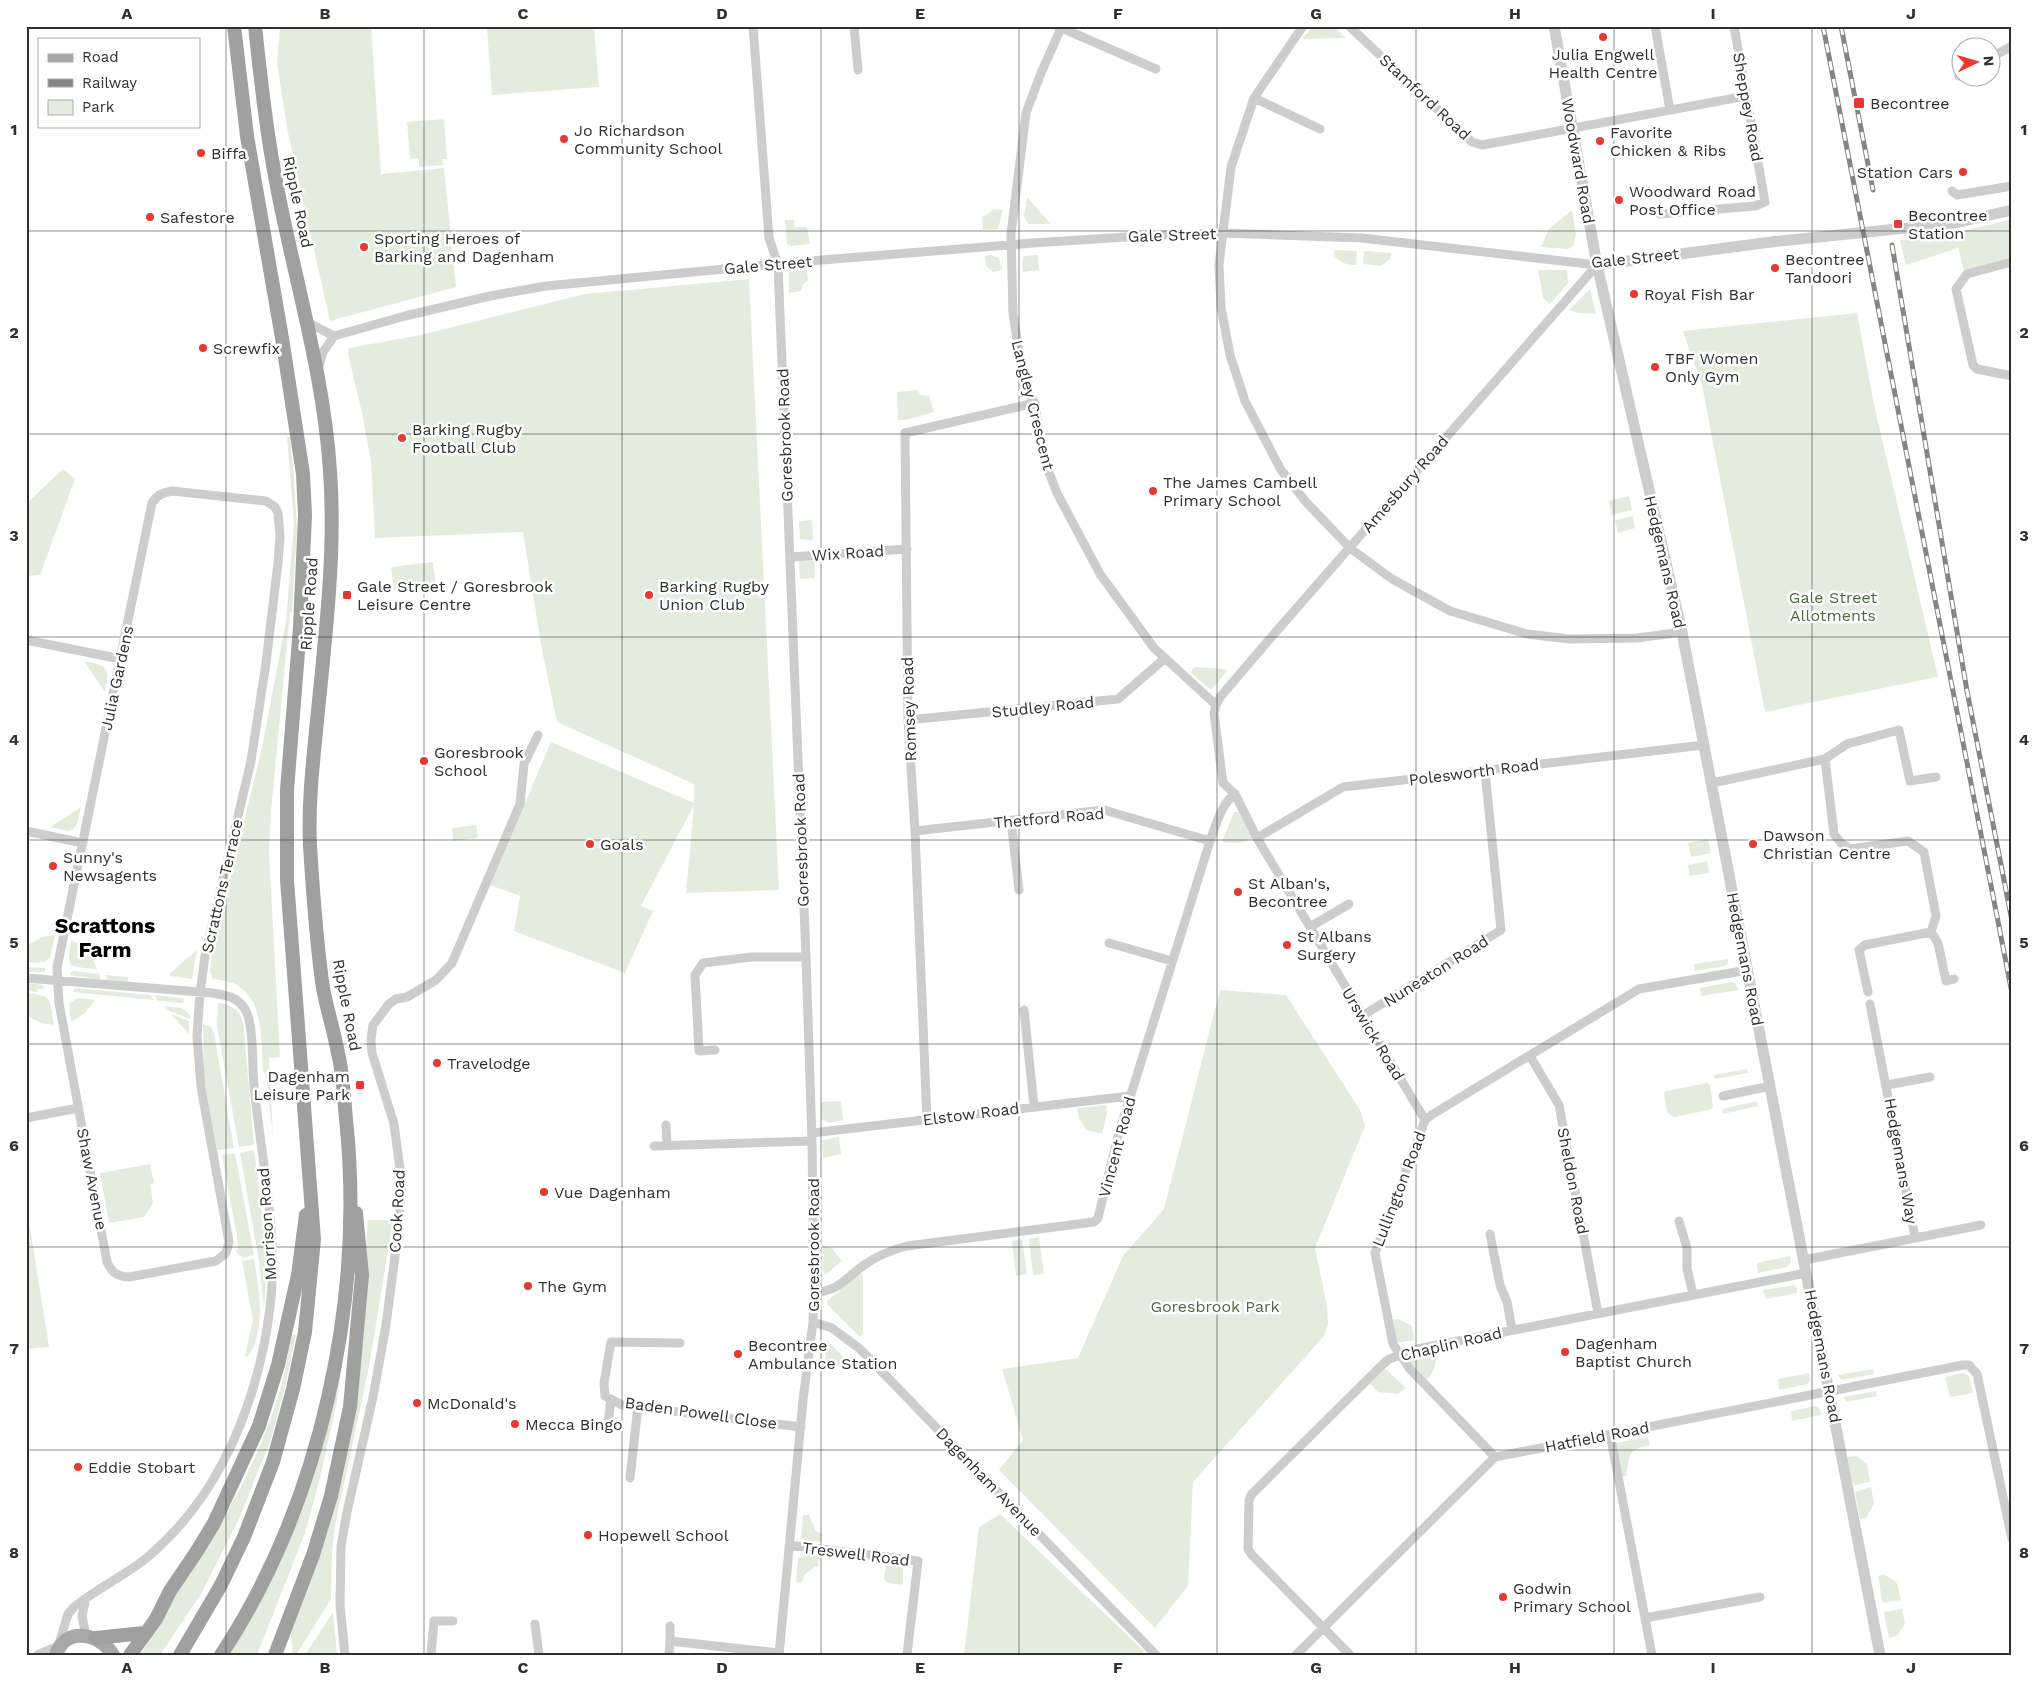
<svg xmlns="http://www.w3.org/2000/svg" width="2038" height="1681" viewBox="0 0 2038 1681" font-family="'Work Sans',sans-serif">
  <rect width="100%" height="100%" fill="#fff"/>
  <path fill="#e4eddd" d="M280 26H371L381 174 444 168 456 287 330 321 288 133 277 63Z
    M518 26H594L599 87 492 95 487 29Z
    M1314 26H1334L1346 38 1302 39Z
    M444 119 447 159H442L443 165 419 167V158L410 159 407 122Z
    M1027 197 1051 224H1028L1024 217Z
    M993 209 1003 210 998 229 983 230 982 217 987 215Z
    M1572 210 1576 235 1573 246 1568 249 1541 247 1549 229Z
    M2012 219V260L1964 271 1958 247 1952 250 1906 265 1900 240C1938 239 1975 228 2012 219Z
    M785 220H794L795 227H807L810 244 791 246 787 244Z
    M1335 250 1357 251 1356 265C1346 265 1342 263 1334 256Z
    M1364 251 1391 253V258L1381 266 1363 264Z
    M991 255 999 258 1002 270 993 272 986 266 985 256Z
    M1038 255 1039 270 1023 272 1022 262 1024 256Z
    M807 270 808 281 803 284 801 291 789 293V272Z
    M1538 270H1567L1568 283 1550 304 1543 298Z
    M749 279 779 890 686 893 694 805 641 906 653 911 625 973 514 931 520 896 490 885 551 742 694 803V784L557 722 542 650 523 532 375 538 371 461 362 413 348 354 349 348 421 335 585 294Z
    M1590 289 1596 314 1578 313 1569 310Z
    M1857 313 1874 405 1938 677 1765 712 1702 385 1683 331Z
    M917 390 921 395 929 396 934 412 906 420H898L897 392Z
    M287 437H290L294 477 297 530 292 612H290L271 811 269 852 280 1057 269 1058 273 1138 266 1074 263 1071C261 1041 265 998 233 983 227 981 220 980 213 979L210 972 212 952 262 748 286 621 294 522Z
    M63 469 75 479 40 575 26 576V504Z
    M1629 496 1632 510 1612 515 1609 501Z
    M1633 516 1635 528 1618 533 1615 520Z
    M812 520 813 540 800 539 799 521Z
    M814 557 815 578 800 579 799 561 801 559Z
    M433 562 436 585 394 590 391 567Z
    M84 661C109 666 110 667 105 692Z
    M1195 667 1225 669 1227 671 1211 690 1190 672Z
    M81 807 77 824 73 829 67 831 50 827Z
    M1234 812H1239L1254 838 1240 843 1222 842Z
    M476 825 478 838 453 841 452 828Z
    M1708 839 1711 853 1691 857 1688 843Z
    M1707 861 1709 873 1690 876 1688 865Z
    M55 935C49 959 54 965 26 962V946L42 937Z
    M71 940C85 946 92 955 97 969 69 966 66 970 71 940Z
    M197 950 192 979 171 976 169 974Z
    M1728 959V964L1725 966 1695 971 1694 964Z
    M26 967 45 968V972H26Z
    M74 971 100 974V980L70 975 71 972Z
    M106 975 128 977V982L107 980Z
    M1731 982 1735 983 1739 990 1701 996 1700 988Z
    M26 983 44 985 43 989H37V992L26 991Z
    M76 988 150 995 155 1000 73 992V990Z
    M1220 990 1286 995 1360 1110 1365 1126 1315 1248 1327 1306 1328 1324 1324 1336 1193 1482 1188 1586 1155 1628 999 1470 1023 1440 1002 1369 1078 1358 1123 1256 1164 1209Z
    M26 993C54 995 49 1000 54 1025L41 1023 26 1015Z
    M153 995 182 998 184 999 183 1003 159 1001Z
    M77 998 95 1000 85 1013 71 1022 69 1004Z
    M218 1003C231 1004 238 1009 243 1021L254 1145 239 1147 217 1026Z
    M164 1006 182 1008 190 1015V1019L167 1010Z
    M171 1014 189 1021V1034Z
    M203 1024 211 1027 214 1033 234 1148 217 1150 204 1077Z
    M1747 1069 1748 1073 1714 1079V1075Z
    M1707 1083 1710 1085 1713 1107 1710 1110 1674 1117 1667 1113 1664 1093 1666 1091Z
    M841 1101 843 1120 829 1123 821 1119V1102Z
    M1757 1101 1758 1106 1723 1114 1722 1109Z
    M1106 1105 1107 1113 1102 1134 1086 1130 1079 1118 1077 1108Z
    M839 1137 841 1154 823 1158 822 1140Z
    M254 1150C261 1205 269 1254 264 1309L259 1261 240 1153Z
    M235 1153 254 1255 243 1258 236 1252 238 1247 237 1237 222 1155Z
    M150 1164 154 1183 150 1184 153 1203 144 1217 109 1223 100 1173Z
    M26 1203 49 1347 26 1349Z
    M368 1220H393L369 1367 335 1526 332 1553 331 1599 296 1655H293L290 1625 319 1544 356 1369Z
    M1039 1237 1044 1274 1033 1275 1029 1239Z
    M1022 1239 1027 1274 1016 1276 1012 1241Z
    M823 1246 832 1248 842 1261 825 1275 823 1270Z
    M1790 1256 1791 1262 1787 1267 1758 1273 1757 1263Z
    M254 1259C259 1290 267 1328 248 1357L245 1356 253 1320 242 1261Z
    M861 1273 863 1275V1333L860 1337 827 1304V1301Z
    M1794 1285 1797 1288V1293L1766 1299 1763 1290Z
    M1398 1319 1412 1326 1414 1340 1396 1343 1390 1320Z
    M292 1334 296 1335 284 1391 270 1442 239 1519 201 1594 160 1655H140L158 1625 157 1619C208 1549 254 1476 279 1393 285 1374 288 1353 292 1334Z
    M827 1340 847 1361 845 1364 824 1370Z
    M344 1346 338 1397 320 1478 305 1533 257 1655H229L265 1589Z
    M1436 1353C1437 1365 1434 1371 1427 1380L1412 1364 1411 1361 1415 1357Z
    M1384 1369 1388 1371 1406 1388 1398 1394 1378 1392 1369 1383 1381 1370Z
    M1873 1369 1874 1374 1842 1380 1838 1375Z
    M1809 1373 1810 1379 1808 1384 1779 1390 1778 1379Z
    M1963 1373 1969 1376 1973 1393 1950 1397 1945 1377Z
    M1876 1391 1877 1396 1847 1402 1843 1397Z
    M1816 1406 1820 1409 1821 1415 1792 1421 1791 1411Z
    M1648 1437 1650 1445 1638 1448 1630 1454 1626 1476 1619 1477 1616 1443Z
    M1857 1456 1867 1464 1870 1482 1855 1485 1852 1481 1847 1457Z
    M1871 1487 1874 1504 1866 1518 1860 1519 1855 1492Z
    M1000 1514 1144 1651 1141 1655H964L979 1527Z
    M803 1515H809L816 1531 822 1534 821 1542 804 1540 801 1538Z
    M807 1555 819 1556 818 1567H815L804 1575 802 1582H796L798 1558Z
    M886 1566H901L903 1569V1585L888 1583 884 1579Z
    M1884 1574 1897 1583 1901 1600 1884 1603 1882 1600 1878 1576Z
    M1902 1609 1905 1624 1897 1636 1889 1638 1884 1612Z
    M333 1612 337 1655H305Z"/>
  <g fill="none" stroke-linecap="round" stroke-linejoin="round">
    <path stroke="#cdcdcd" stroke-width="9" d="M753 26 769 238 778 265 806 957 812 1141 814 1292 813 1322 803 1400 779 1655
      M854 26 858 70
      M1057 26 1156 69
      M1062 26 1041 73 1026 113 1011 234 1013 313 1024 385 1035 403 1042 454 1057 493 1100 574 1154 648 1216 705
      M1303 26 1254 98 1231 167 1219 265 1221 307 1230 355 1245 401 1281 470 1306 502 1350 548 1392 579 1450 611 1527 634 1569 639 1637 638 1682 632
      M1349 26 1472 142 1482 145 1746 96
      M1655 26 1670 110
      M1990 58 2012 46
      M1959 76 1960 74
      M1254 98 1320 129
      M1952 191 1957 195 2012 186
      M1660 214 1755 206 1765 202 1734 26
      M2012 262 1967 274 1956 289 1973 365 1977 369 2012 376
      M307 322 334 336
      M318 370 323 352 334 336 405 316 490 296 546 286 797 262 1033 243 1142 236 1222 233 1362 238 1597 265
      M172 491 266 501 275 507 278 513 280 536 278 563 266 663 251 761 205 956 200 993 197 1036 201 1087 229 1242 226 1253 216 1261 129 1277C117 1276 112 1273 107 1262L59 1003 57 968 152 503C157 495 162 493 172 491Z
      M790 557 907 549
      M26 640 121 659
      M908 720 1118 699 1164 659
      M1825 759 1847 744 1899 730 1910 781 1936 777
      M1712 783 1825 759 1834 834 1841 843 1850 849 1908 841 1924 852 1936 916 1931 932 1865 945 1859 950 1868 992
      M1011 820 1019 890
      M26 831 83 843
      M915 831 1104 810 1210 841
      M1257 838 1343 787 1704 745
      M1310 927 1349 904
      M1931 932 1938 943 1946 981 1954 979
      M1109 943 1172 961
      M26 978 212 993C226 995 239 997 246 1011 254 1027 252 1067 254 1086 261 1157 279 1237 270 1307 264 1359 248 1415 223 1462 205 1497 179 1530 149 1556 126 1575 98 1588 74 1607L68 1614 59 1644
      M1870 1004 1915 1237
      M1024 1010 1034 1106
      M1362 1016 1501 930 1485 771
      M715 1050 699 1051 695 975 703 963 751 957H806
      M1530 1056 1559 1105 1598 1313
      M1887 1085 1930 1077
      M1723 1096 1770 1086
      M26 1118 78 1108
      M927 1120 915 831 908 720 905 433 1035 403
      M1425 1120 1257 838 1235 794 1223 783 1214 713 1216 705 1221 696 1274 634 1597 265
      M666 1125 667 1145
      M812 1133 1130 1096
      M654 1146 812 1141
      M1679 1221 1687 1248V1269L1693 1294
      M1490 1234 1500 1285 1507 1302 1512 1329
      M1804 1260 1981 1225
      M814 1292C838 1292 846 1278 864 1265 877 1256 891 1250 907 1246L1094 1222 1098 1218 1118 1136 1210 841C1216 825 1221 804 1235 794
      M813 1322 832 1328 860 1349 1156 1655
      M680 1343 611 1342 604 1383 605 1396 622 1405 801 1427
      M608 1424 611 1399
      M1610 1434 1652 1655
      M1495 1457 1410 1369 1393 1344 1375 1253 1425 1120 1433 1114 1639 989 1748 970
      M630 1478 638 1406
      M789 1545 918 1561 907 1655
      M86 1598 82 1616 86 1636
      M1645 1618 1760 1597
      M535 1624 539 1655
      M670 1626V1641
      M345 1655 340 1605 341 1546 347 1512 373 1397 386 1325 398 1233 402 1184 394 1124 372 1053 371 1040 373 1025 389 1004 396 999 407 997 436 980 452 963 520 804 524 764 538 735
      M431 1655 434 1621H453
      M669 1655 670 1641 779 1653
      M1296 1655 1495 1457 1963 1365H1969L1977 1374 2012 1539
      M1350 1655 1252 1555 1248 1549 1249 1501 1251 1495 1383 1364 1389 1359 1417 1349 1806 1273"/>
    <path stroke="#cdcdcd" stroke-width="11" d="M1554 26 1597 265 1682 632 1880 1655
      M1597 265 1771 242 1955 223 2012 210
      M39 1655 59 1647"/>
    <path stroke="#a8a8a8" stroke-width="14" d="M56 1655C65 1626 100 1633 113 1655"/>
    <path stroke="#a0a0a0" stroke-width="14" d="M96 1638 144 1633
      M130 1655 156 1619 170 1591 197 1551 214 1523 259 1426 278 1365 298 1275 306 1215
      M180 1655 221 1585 244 1537 273 1462 293 1389 305 1332 314 1239 287 880V790L300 627 305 515 303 474 282 338 247 136 234 26
      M221 1655C321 1503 365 1299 346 1119 344 1097 343 1074 338 1053 334 1031 327 1010 323 988 316 941 313 893 310 846 308 804 313 762 317 721 325 638 336 554 330 471 324 376 296 284 278 192 267 137 261 82 255 26
      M275 1655 313 1555 331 1496 350 1407 362 1275 356 1213"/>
    <defs>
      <path id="rail" d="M1823 26 2012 993
        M1841 26 1873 190
        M1892 245 1967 691 2012 921"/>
    </defs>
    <use href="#rail" stroke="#858585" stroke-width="5"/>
    <use href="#rail" stroke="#fff" stroke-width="3" stroke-dasharray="9" stroke-linecap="butt"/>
  </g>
  <path fill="none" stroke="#303030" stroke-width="1" stroke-opacity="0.55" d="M226 26V1655M424 26V1655M622 26V1655M821 26V1655M1019 26V1655M1217 26V1655M1416 26V1655M1614 26V1655M1812 26V1655M26 231H2012M26 434H2012M26 637H2012M26 840H2012M26 1044H2012M26 1247H2012M26 1450H2012"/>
  <g fill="#e73831" stroke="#fff" stroke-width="2">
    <circle cx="1603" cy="37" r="5"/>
    <rect x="1853" y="97" width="12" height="12" rx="2.5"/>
    <circle cx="564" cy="139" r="5"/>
    <circle cx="1600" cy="141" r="5"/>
    <circle cx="201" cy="153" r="5"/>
    <circle cx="1963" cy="172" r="5"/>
    <circle cx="1619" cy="200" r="5"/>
    <circle cx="150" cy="217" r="5"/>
    <rect x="1893" y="219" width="10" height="10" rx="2.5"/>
    <circle cx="364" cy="247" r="5"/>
    <circle cx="1775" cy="268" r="5"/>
    <circle cx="1634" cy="294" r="5"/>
    <circle cx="203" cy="348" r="5"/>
    <circle cx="1655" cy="367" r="5"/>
    <circle cx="402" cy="438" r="5"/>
    <circle cx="1153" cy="491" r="5"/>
    <rect x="342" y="590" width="10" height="10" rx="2.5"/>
    <circle cx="649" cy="595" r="5"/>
    <circle cx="424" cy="761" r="5"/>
    <circle cx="590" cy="844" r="5"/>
    <circle cx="1753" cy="844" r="5"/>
    <circle cx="53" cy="866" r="5"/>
    <circle cx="1238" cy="892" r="5"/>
    <circle cx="1287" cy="945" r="5"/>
    <circle cx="437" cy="1063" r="5"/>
    <rect x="355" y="1080" width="10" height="10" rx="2.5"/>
    <circle cx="544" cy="1192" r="5"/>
    <circle cx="528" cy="1286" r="5"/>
    <circle cx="1565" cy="1352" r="5"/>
    <circle cx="738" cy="1354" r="5"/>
    <circle cx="417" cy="1403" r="5"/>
    <circle cx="515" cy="1424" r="5"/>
    <circle cx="78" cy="1467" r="5"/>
    <circle cx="588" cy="1535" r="5"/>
    <circle cx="1503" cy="1597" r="5"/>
  </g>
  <g text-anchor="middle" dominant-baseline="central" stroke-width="5" stroke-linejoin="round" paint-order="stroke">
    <g font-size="16" fill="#303030" stroke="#fff" text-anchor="start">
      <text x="1603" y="54" text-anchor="middle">Julia Engwell<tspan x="1603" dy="18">Health Centre</tspan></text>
      <text x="1870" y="103">Becontree</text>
      <text x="574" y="130">Jo Richardson<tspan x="574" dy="18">Community School</tspan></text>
      <text x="1610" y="132">Favorite<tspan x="1610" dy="18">Chicken &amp; Ribs</tspan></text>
      <text x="211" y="153">Biffa</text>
      <text x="1953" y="172" text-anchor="end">Station Cars</text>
      <text x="1629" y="191">Woodward Road<tspan x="1629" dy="18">Post Office</tspan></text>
      <text x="1908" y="215">Becontree<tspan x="1908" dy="18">Station</tspan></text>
      <text x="160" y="217">Safestore</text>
      <text x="374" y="238">Sporting Heroes of<tspan x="374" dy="18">Barking and Dagenham</tspan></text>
      <text x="1785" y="259">Becontree<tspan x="1785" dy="18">Tandoori</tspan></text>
      <text x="1644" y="294">Royal Fish Bar</text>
      <text x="213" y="348">Screwfix</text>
      <text x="1665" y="358">TBF Women<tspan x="1665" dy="18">Only Gym</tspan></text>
      <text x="412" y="429">Barking Rugby<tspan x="412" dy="18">Football Club</tspan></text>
      <text x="1163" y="482">The James Cambell<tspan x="1163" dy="18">Primary School</tspan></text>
      <text x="357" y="586">Gale Street / Goresbrook<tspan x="357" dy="18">Leisure Centre</tspan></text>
      <text x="659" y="586">Barking Rugby<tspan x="659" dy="18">Union Club</tspan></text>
      <text x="434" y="752">Goresbrook<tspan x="434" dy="18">School</tspan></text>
      <text x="1763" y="835">Dawson<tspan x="1763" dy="18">Christian Centre</tspan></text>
      <text x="600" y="844">Goals</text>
      <text x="63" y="857">Sunny's<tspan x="63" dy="18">Newsagents</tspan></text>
      <text x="1248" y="883">St Alban's,<tspan x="1248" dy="18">Becontree</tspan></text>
      <text x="1297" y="936">St Albans<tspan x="1297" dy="18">Surgery</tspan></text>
      <text x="447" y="1063">Travelodge</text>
      <text x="350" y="1076" text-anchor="end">Dagenham<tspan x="350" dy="18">Leisure Park</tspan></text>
      <text x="554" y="1192">Vue Dagenham</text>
      <text x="538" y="1286">The Gym</text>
      <text x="1575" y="1343">Dagenham<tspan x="1575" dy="18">Baptist Church</tspan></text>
      <text x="748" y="1345">Becontree<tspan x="748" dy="18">Ambulance Station</tspan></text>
      <text x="427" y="1403">McDonald's</text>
      <text x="525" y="1424">Mecca Bingo</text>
      <text x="88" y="1467">Eddie Stobart</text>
      <text x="598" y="1535">Hopewell School</text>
      <text x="1513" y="1588">Godwin<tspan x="1513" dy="18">Primary School</tspan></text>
    </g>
    <g font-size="16" fill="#303030" stroke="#fff">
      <text transform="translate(1425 97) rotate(43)">Stamford Road</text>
      <text transform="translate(1748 107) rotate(80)">Sheppey Road</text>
      <text transform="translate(1578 161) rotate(80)">Woodward Road</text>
      <text transform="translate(298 202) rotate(78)">Ripple Road</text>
      <text transform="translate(1172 235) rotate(-2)">Gale Street</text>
      <text transform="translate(1635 258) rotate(-6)">Gale Street</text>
      <text transform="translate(768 265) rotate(-5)">Gale Street</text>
      <text transform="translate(1033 405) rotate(76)">Langley Crescent</text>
      <text transform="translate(785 435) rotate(-92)">Goresbrook Road</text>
      <text transform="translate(1405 484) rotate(-49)">Amesbury Road</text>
      <text transform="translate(848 553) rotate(-4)">Wix Road</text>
      <text transform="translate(1665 562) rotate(77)">Hedgemans Road</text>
      <text transform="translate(309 604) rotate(-86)">Ripple Road</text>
      <text transform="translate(117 678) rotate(-78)">Julia Gardens</text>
      <text transform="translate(1043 707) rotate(-6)">Studley Road</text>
      <text transform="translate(909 709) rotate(-92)">Romsey Road</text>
      <text transform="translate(1474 772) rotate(-7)">Polesworth Road</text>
      <text transform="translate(1049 818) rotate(-5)">Thetford Road</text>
      <text transform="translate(801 840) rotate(-92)">Goresbrook Road</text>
      <text transform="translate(222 886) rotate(-77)">Scrattons Terrace</text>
      <text transform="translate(1745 959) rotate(79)">Hedgemans Road</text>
      <text transform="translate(1436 971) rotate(-32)">Nuneaton Road</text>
      <text transform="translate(347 1005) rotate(79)">Ripple Road</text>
      <text transform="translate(1373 1034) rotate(59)">Urswick Road</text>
      <text transform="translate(971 1114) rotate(-7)">Elstow Road</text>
      <text transform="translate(1117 1147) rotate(-75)">Vincent Road</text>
      <text transform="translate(1901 1161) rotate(80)">Hedgemans Way</text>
      <text transform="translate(92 1179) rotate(79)">Shaw Avenue</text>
      <text transform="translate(1573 1181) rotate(79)">Sheldon Road</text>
      <text transform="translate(1399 1189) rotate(-69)">Lullington Road</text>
      <text transform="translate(397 1211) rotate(-87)">Cook Road</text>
      <text transform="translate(267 1224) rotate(-94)">Morrison Road</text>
      <text transform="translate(813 1245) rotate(-90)">Goresbrook Road</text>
      <text transform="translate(1451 1344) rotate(-13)">Chaplin Road</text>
      <text transform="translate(1823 1356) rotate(79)">Hedgemans Road</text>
      <text transform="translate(701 1413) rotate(8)">Baden Powell Close</text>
      <text transform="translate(1597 1437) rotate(-11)">Hatfield Road</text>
      <text transform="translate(989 1482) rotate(46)">Dagenham Avenue</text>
      <text transform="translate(856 1554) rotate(7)">Treswell Road</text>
    </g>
    <g font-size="16" fill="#4d6c3c" stroke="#fff">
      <text x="1833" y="597">Gale Street<tspan x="1833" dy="18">Allotments</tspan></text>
      <text x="1215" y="1306">Goresbrook Park</text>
    </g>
    <g font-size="21" font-weight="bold" fill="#000" stroke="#fff">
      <text x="105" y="925">Scrattons<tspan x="105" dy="24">Farm</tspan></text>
    </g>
  </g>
  <rect width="2038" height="1681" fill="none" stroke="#ffffff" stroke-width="55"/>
  <rect x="38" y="38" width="162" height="90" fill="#ffffff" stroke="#acacac"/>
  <rect x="48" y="54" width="25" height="8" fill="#a8a8a8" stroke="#acacac"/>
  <text x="82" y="62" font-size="15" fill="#303030">Road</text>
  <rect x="48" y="79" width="25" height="8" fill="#858585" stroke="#acacac"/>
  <text x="82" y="88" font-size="15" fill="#303030">Railway</text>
  <rect x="48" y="100" width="25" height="15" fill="#e4eddd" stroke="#acacac"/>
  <text x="82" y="112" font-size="15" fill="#303030">Park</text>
  <g transform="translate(1976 62) rotate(85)"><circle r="24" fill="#ffffff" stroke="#acacac"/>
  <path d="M0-4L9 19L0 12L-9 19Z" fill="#e73831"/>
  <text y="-8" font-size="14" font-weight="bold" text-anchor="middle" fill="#303030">N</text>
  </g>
  <rect x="28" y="28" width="1982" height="1626" fill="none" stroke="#303030" stroke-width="2"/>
  <g font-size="16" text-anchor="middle" font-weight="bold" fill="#303030">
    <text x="127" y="19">A</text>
    <text x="325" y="19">B</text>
    <text x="523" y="19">C</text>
    <text x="722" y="19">D</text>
    <text x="920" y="19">E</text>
    <text x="1118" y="19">F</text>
    <text x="1316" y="19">G</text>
    <text x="1515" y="19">H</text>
    <text x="1713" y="19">I</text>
    <text x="1911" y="19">J</text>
    <text x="14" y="135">1</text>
    <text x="2024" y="135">1</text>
    <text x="14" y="338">2</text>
    <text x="2024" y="338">2</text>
    <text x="14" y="541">3</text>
    <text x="2024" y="541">3</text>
    <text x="14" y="745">4</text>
    <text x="2024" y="745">4</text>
    <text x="14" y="948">5</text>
    <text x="2024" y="948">5</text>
    <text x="14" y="1151">6</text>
    <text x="2024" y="1151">6</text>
    <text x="14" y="1354">7</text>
    <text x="2024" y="1354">7</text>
    <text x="14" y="1558">8</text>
    <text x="2024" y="1558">8</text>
    <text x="127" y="1673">A</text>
    <text x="325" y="1673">B</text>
    <text x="523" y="1673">C</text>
    <text x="722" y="1673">D</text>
    <text x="920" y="1673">E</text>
    <text x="1118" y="1673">F</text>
    <text x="1316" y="1673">G</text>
    <text x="1515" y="1673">H</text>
    <text x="1713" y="1673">I</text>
    <text x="1911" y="1673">J</text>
  </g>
</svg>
